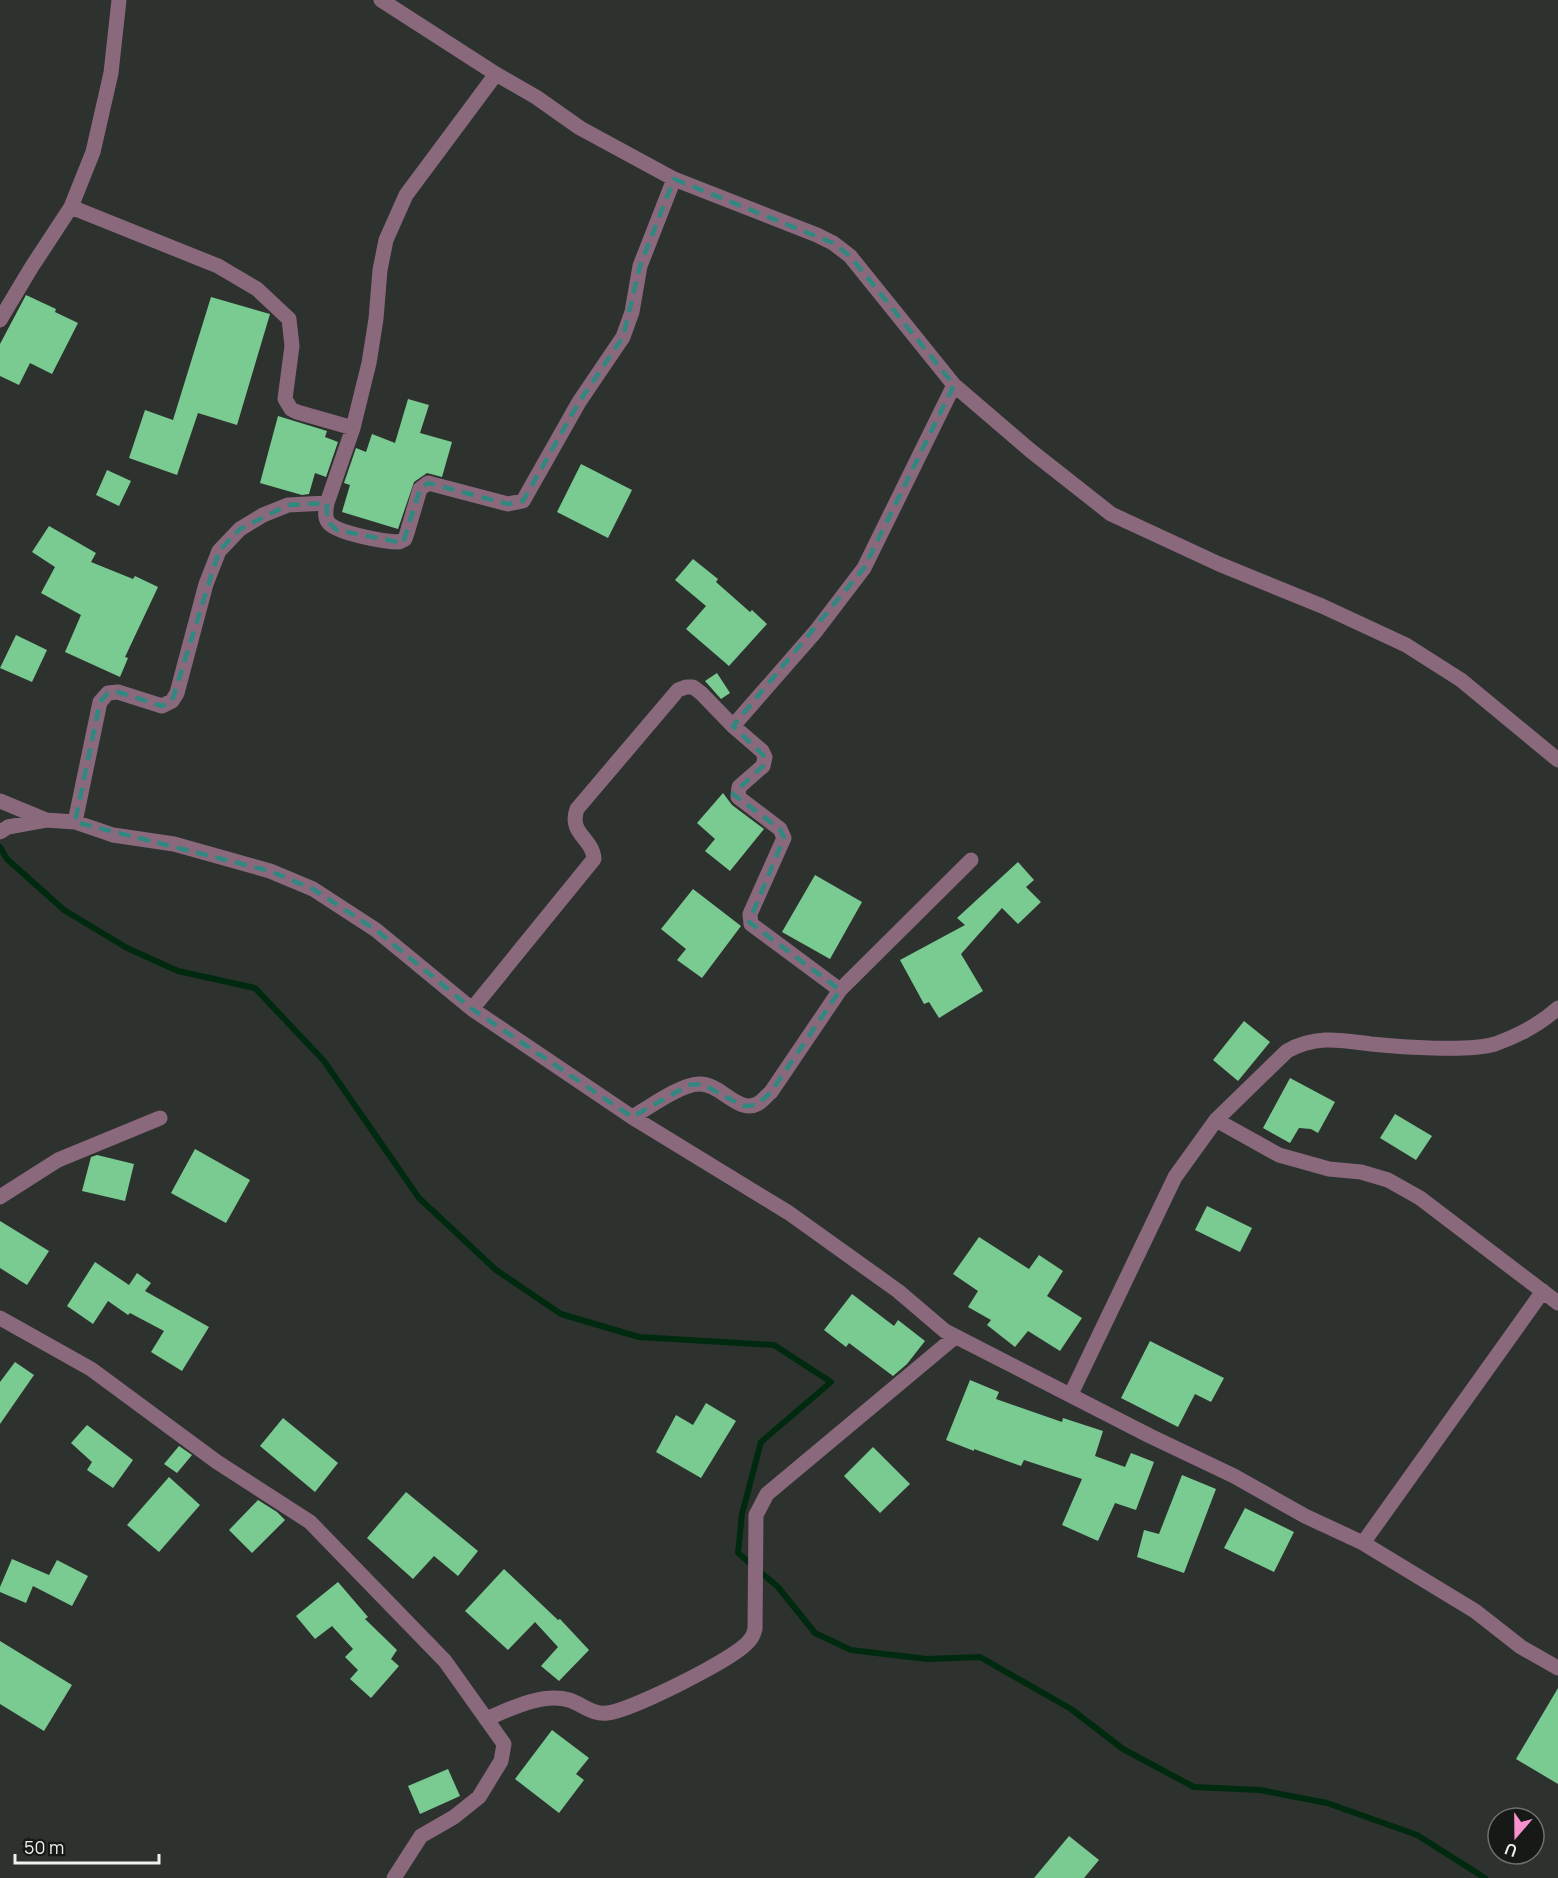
<svg xmlns="http://www.w3.org/2000/svg" width="1558" height="1878" viewBox="0 0 1558 1878" font-family="Manrope,sans-serif">
  <rect width="100%" height="100%" fill="#2d322e"/>
  <g fill="none" stroke-linecap="round" stroke-linejoin="round">
    <path stroke="#002a0f" stroke-width="6" d="M0 847 7 859 64 910 127 948 178 971 255 988 324 1061 419 1198 496 1270 561 1314 639 1337 774 1345 831 1382 761 1442 742 1514 738 1553 778 1587 815 1633 851 1650 927 1659 980 1657 1071 1709 1123 1749 1194 1787 1260 1790 1327 1803 1417 1835 1485 1878"/>
  </g>
  <path fill="#7acb91" d="M26 295 56 309 55 312 78 323 52 374 30 363 19 385 0 376V344Z
    M211 297 270 314 237 425 198 413 177 475 129 458 145 410 173 420Z
    M408 399 429 405 420 433 452 442 442 477 427 473 414 482 398 529 342 512 350 485 344 483 356 448 366 452 372 434 395 443Z
    M278 416 327 431 325 437 338 442 326 477 315 473 309 494 302 495 260 483Z
    M581 464 632 490 608 538 557 512Z
    M107 470 131 481 119 506 96 495Z
    M49 526 96 553 91 562 133 579 135 576 158 587 125 657 128 658 120 677 65 652 81 615 41 593 55 567 32 552Z
    M693 559 718 579 716 582 750 612 752 610 767 624 729 666 686 629 706 606 675 580Z
    M16 635 47 650 32 682 0 668Z
    M717 673 730 693 721 699 705 681Z
    M723 793 732 805 764 829 730 871 705 851 715 839 697 823Z
    M1018 862 1034 880 1026 887 1041 902 1018 924 1002 908 961 954 983 991 939 1018 929 1002 924 1004 900 960 965 925 957 918Z
    M815 875 862 902 830 959 782 932Z
    M693 889 741 926 702 978 677 960 686 949 661 929Z
    M1244 1021 1270 1042 1238 1081 1213 1060Z
    M1290 1078 1335 1102 1318 1133 1311 1129 1299 1128 1290 1143 1263 1128Z
    M1395 1114 1432 1136 1416 1160 1380 1138Z
    M195 1149 250 1180 226 1223 171 1193Z
    M97 1155 134 1164 125 1201 82 1191 91 1157Z
    M1207 1206 1252 1228 1240 1252 1195 1230Z
    M0 1221 49 1251 27 1285 0 1268Z
    M979 1237 1029 1269 1039 1255 1063 1271 1047 1296 1082 1318 1060 1351 1028 1331 1015 1347 987 1325 991 1320 968 1307 978 1291 953 1274Z
    M95 1262 129 1285 137 1273 151 1283 145 1291 209 1327 182 1371 151 1352 164 1331 130 1313 128 1315 108 1301 93 1324 67 1306Z
    M852 1294 894 1326 898 1320 925 1341 907 1364 893 1376 849 1343 846 1347 824 1330Z
    M1150 1341 1224 1378 1211 1402 1195 1394 1178 1427 1121 1398Z
    M15 1362 34 1375 0 1424V1382Z
    M970 1380 999 1392 996 1399 1062 1422 1063 1418 1103 1431 1095 1456 1125 1467 1131 1453 1154 1462 1136 1510 1115 1503 1098 1541 1062 1525 1082 1479 1024 1460 1021 1466 974 1449V1451L946 1440Z
    M706 1403 736 1421 701 1478 656 1452 676 1415 693 1425Z
    M283 1418 338 1463 315 1492 260 1446Z
    M87 1425 133 1460 113 1488 87 1470 92 1462 71 1443Z
    M179 1446 192 1455 177 1473 164 1464Z
    M873 1447 910 1484 880 1513 844 1476Z
    M1182 1475 1216 1489 1184 1573 1137 1557 1144 1530 1159 1534Z
    M169 1477 200 1505 159 1552 127 1525Z
    M406 1492 478 1551 458 1576 434 1556 413 1579 367 1538Z
    M258 1500 277 1512 285 1520 252 1553 229 1530Z
    M1245 1508 1294 1532 1274 1572 1224 1548Z
    M12 1559 49 1575 57 1560 88 1576 72 1606 33 1586 26 1603 0 1592V1587Z
    M504 1569 558 1620 560 1619 589 1650 559 1681 541 1666 558 1647 535 1622 508 1650 465 1611Z
    M338 1582 368 1617 365 1619 397 1650 391 1659 399 1666 371 1698 350 1679 358 1670 345 1657 353 1649 332 1626 315 1639 296 1616Z
    M0 1641 72 1685 44 1731 0 1704Z
    M1558 1688V1784L1516 1759Z
    M552 1730 589 1758 576 1774 584 1780 559 1813 515 1779Z
    M448 1769 460 1796 420 1814 408 1786Z
    M1069 1836 1099 1860 1084 1878H1034Z"/>
  <g fill="none" stroke-linecap="round" stroke-linejoin="round">
    <path stroke="#8b697d" stroke-width="15" d="M381 0 496 74 536 97 580 128 674 179 817 235 833 243 850 256 954 385 1031 451 1111 514 1219 564 1322 606 1406 645 1461 680 1558 760
      M71 207 218 266 257 289 289 319 292 346 285 399 291 409 297 412 353 428
      M0 320 31 268 71 207 93 152 111 73 119 0
      M327 503C326 510 324 516 328 522 335 533 385 542 399 542L405 539 407 533 420 489 428 483 508 504 523 501 579 402 623 337 632 312 640 266 674 179
      M733 726 816 631 864 568 954 385
      M0 801 46 820 75 822 113 835 174 844 270 871 313 889 376 930 472 1009 632 1117 789 1213 898 1291 945 1331 1150 1436 1234 1476 1305 1516 1363 1543 1475 1611 1521 1647 1558 1668
      M75 822 100 702 108 693 118 692 162 706 172 701 177 693 206 584 219 551 240 529 263 515 288 505 327 503 353 428 369 363 376 319 380 270 386 240 406 195 496 74
      M0 832 8 827 46 820
      M472 1009 594 859C593 838 568 834 577 809L678 690 686 687H693L701 693 733 726 762 751 765 757 763 766 739 787 738 797 780 829 784 838 750 914 751 924 840 990
      M632 1117C650 1107 679 1085 699 1084 720 1083 738 1114 757 1104 762 1102 767 1095 771 1092L840 990 971 860
      M1216 1120 1279 1155 1329 1169 1361 1172 1388 1180 1420 1198 1558 1303
      M0 1197 58 1160 160 1118
      M0 1318 91 1369 217 1462 310 1522 445 1661 504 1744 501 1761 479 1797 454 1817 421 1836 394 1878
      M1071 1394 1175 1177 1216 1120 1287 1051C1316 1035 1340 1040 1371 1044 1401 1047 1468 1052 1495 1044 1518 1036 1540 1024 1558 1008
      M1363 1543 1543 1291
      M486 1719C510 1709 543 1692 569 1700 582 1704 593 1715 607 1713 630 1711 735 1659 749 1641 752 1638 754 1633 755 1629L756 1515 767 1494 955 1337"/>
  </g>
  <path fill="none" stroke="#308881" stroke-width="4.5" stroke-dasharray="12 8" stroke-linejoin="round" d="M674 179 833 243 850 256 954 385 864 568 733 726 765 757 763 766 733 794 780 829 784 838 749 922 840 990 771 1092 757 1105 743 1106 702 1084 689 1085 632 1117 472 1009 376 930 313 889 270 871 75 822 100 702 108 693 118 692 162 706 172 701 219 551 240 529 288 505 327 503V521L337 530 403 543 420 489 428 483 508 504 523 501 579 402 623 337 640 266Z"/>
  <g transform="translate(1516 1836) rotate(200)"><circle r="28" fill="#171917" stroke="#6d6f6d" stroke-width="1.5"/>
  <path d="M0-4.5L10 22L0 15L-10 22Z" fill="#f690cf"/>
  <text y="-9" font-size="16" font-weight="bold" text-anchor="middle" fill="#eef1ee">U</text>
  </g>
  <path d="M15 1854v9h144v-9" fill="none" stroke="#eef1ee" stroke-width="3"/>
  <text x="24" y="1854" font-size="18" fill="#eef1ee" stroke="#171917" stroke-width="4.5" paint-order="stroke">50 m</text>
</svg>
